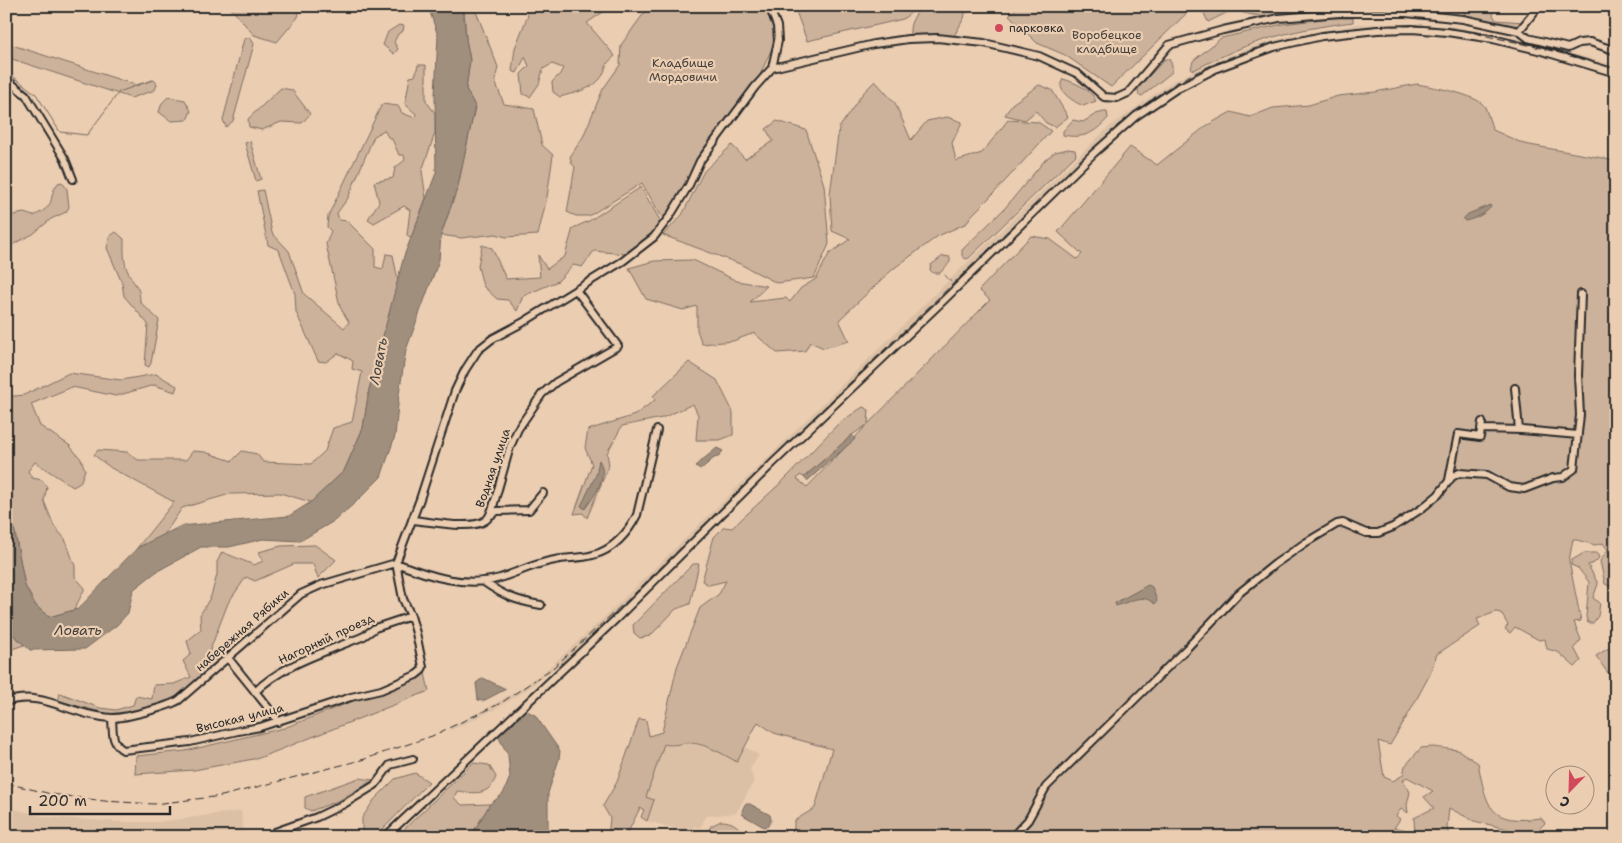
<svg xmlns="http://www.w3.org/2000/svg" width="1622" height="843" viewBox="0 0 1622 843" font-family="'Shantell Sans',sans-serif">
  <rect width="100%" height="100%" fill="#ebcdb1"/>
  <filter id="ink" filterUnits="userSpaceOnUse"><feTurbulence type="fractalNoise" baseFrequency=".02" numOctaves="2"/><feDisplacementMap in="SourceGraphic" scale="10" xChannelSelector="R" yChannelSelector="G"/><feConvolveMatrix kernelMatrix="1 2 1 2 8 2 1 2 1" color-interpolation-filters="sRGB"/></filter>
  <g filter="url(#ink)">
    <path fill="#dbc0a6" d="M1358 24 1453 26 1513 38 1574 54 1616 66V72L1515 43 1412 28 1302 39 1177 86 1119 127 697 534 606 625 575 653 526 690 495 709 451 730 450 727 491 706 524 687 552 665 608 614 941 288 1110 126 1173 81 1222 59 1256 45 1295 35Z
      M691 743 716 750 737 762 745 747 759 755 750 769 754 781 736 813 706 816 700 828 694 826 692 833 647 821 654 801 645 798 664 744 671 746Z
      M6 807 46 817 122 822H158L241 811 243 831 178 837H6Z"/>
    <path fill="#ccb29b" stroke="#7c6e63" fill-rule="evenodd" d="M229 6H250L256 13 260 6H302L300 8 298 17 277 42 254 35Z
      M523 6H612L587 23 615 56C602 66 608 69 600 79 591 90 573 93 560 97L553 92 552 82 560 74 563 68 552 64 543 69 539 84 530 97 523 94 521 74 529 66 525 57 517 73 512 71 515 48 528 15Z
      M649 6H764L768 11 774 26 775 41 760 75 698 156 690 177 669 213 663 219 642 183 589 216H576L567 212 575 167 572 164 570 157 583 137 603 89 620 65 621 45Z
      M794 6H917L913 11 903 19 807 41Z
      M923 6H967L964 18 954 36 926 35 910 36C909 22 914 16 923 6Z
      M1019 6H1194L1111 87 1065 55 1037 43 1009 15Z
      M1198 6H1243L1255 9 1260 6H1344L1342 8 1336 7 1265 17 1243 13 1236 8 1208 22 1203 11Z
      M1460 6H1495L1493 15 1496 20 1523 22 1518 28 1467 18Z
      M472 7 477 14 498 67 495 81 504 104 534 109 542 145 553 155 547 197 538 235 506 237 496 234 461 238 441 235 458 186 475 107 466 89 470 60 466 39 464 8Z
      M1331 18H1353V22C1322 26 1291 31 1261 41 1238 48 1216 59 1194 70L1191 69 1193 61 1221 38 1283 24Z
      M399 25 404 26 403 31 398 34 394 42 398 49 394 54 383 45 388 32Z
      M250 37 254 44 233 121 226 127 223 120 244 39Z
      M6 43 136 85 154 80 157 84 155 90 131 98 6 57Z
      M1165 59H1169L1172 65V72L1142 96 1139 95 1138 91 1139 87Z
      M418 65H426V101L435 113V133L422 171 426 198 411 238 407 235 410 210 404 206 374 223 368 219 379 202 374 182 393 178 395 168 405 160 404 155H399L392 139 388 137 384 130 374 136 348 198 337 213 339 220 347 221 375 249V267L383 269 386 254 393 255 398 281 369 390 363 428 344 471 311 502 280 493 230 494 182 508 164 535 137 548 174 502 111 468 94 455 98 450 127 452 138 460H186L193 451 205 452 232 461 242 451 257 454 263 462 311 464 325 451 333 428 352 422 362 372 352 369 353 361 338 353 326 362 318 361 296 312 295 294 279 250 268 245 257 191 263 190 272 233 289 251 304 294 344 328 349 322 340 307 326 244 331 231 327 227 328 216 382 104 398 106 402 113 415 118 416 114 405 104 410 77 415 76Z
      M1063 79C1074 82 1091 89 1096 101L1083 106C1073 101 1055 91 1063 79Z
      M875 81 895 103 911 140 927 121 947 117 962 122 952 143 956 161 982 153 1008 120 1038 122 1051 131 994 193 970 217 967 223 938 236 893 269 839 320 849 341 824 348 810 342 805 351 777 353 754 333 733 341 702 344 697 330V306L683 310 646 299 629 268 654 261 693 260 737 281 767 286 750 302 786 298 790 302 801 288 816 279 829 254 850 239 832 231 830 194 839 128 863 93Z
      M1417 84C1432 87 1477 94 1485 107 1488 114 1490 123 1493 130L1524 144 1602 158 1616 162V589L1605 584 1600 561 1608 550 1603 543 1595 545 1573 539 1569 561 1581 621 1574 622 1581 640 1574 648 1581 661 1575 667 1558 652 1547 649 1545 639 1539 640 1515 627 1510 633 1505 629 1508 625 1501 613 1496 612 1477 619 1480 626 1437 654 1429 676 1409 713 1390 745 1378 741 1384 777 1393 781 1403 775 1405 766 1421 748 1433 747 1458 750 1478 763C1487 808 1489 825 1541 818L1545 823 1538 830H1512L1474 821 1449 808 1447 827 1449 837H1415L1414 818 1434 808 1424 797 1433 791 1407 777 1403 780 1410 792 1407 805 1408 813 1401 809 1396 816 1400 819 1394 828 1404 829 1405 837H794V821L815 808 832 749 774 733 758 722 737 762C723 754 708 745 692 743 683 742 674 747 664 744L646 797 654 800 647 821 641 817 644 810 640 808 627 834 624 837H608L610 818 603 806 617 782 639 719 646 720 649 736 662 732 677 667 700 608 719 594 726 581 709 585 702 581 714 537 724 527 732 528 786 478 839 423 863 407 869 410 868 424 990 300 979 290 1031 236 1050 239 1077 259 1082 254 1058 232 1130 147 1157 165 1206 126 1231 112 1250 117 1273 108 1309 105 1338 96 1375 92ZM867 425 807 487 797 479 800 475 804 477 852 435Z
      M1039 85 1052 90 1068 117 1055 127 1046 123 1036 111 1025 120 1005 115 1012 104Z
      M281 88 292 90 310 114 302 123 281 122 262 130 249 127 248 119Z
      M168 97 185 100 191 111 187 120 171 121 159 112 162 103Z
      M1104 112H1107L1108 118C1094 134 1083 139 1063 135V131L1073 120 1083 122 1096 114Z
      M777 121 806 130 824 185 829 244 814 278 777 283 740 264 663 235 682 215 704 171 732 145 745 159 773 141 766 129Z
      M250 141 261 179 256 181 245 143Z
      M1068 149 1075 150 1076 155 969 258 966 259 962 256V250L1005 208 1045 160 1055 152Z
      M62 182 67 189 69 207 66 212 51 219 33 234 6 248V237L10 233 13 215 24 213 33 216C59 205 46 199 58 183Z
      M641 187 661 222 653 233 625 254 594 251 582 267 573 265 558 281 523 296 517 311 508 300 497 299 483 286 478 266 482 245 492 248 506 279 540 277 538 255 547 269 565 256 573 228 589 221Z
      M116 232 124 239C124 251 123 263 129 274 135 287 140 285 140 302L159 320 151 363 149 367 145 365 148 324 124 296 122 283 107 248 110 236Z
      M943 256 950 257V262L940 273H933L930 270 931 265Z
      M689 362 717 380 733 412V435L720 440H696L698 415 693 404 662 418 622 426 607 453 609 465 587 518 583 513 574 514 592 464 585 448 588 430 635 415 655 400 653 396Z
      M69 373 121 380 156 374 177 386 175 392 154 385 116 396 72 387 31 404 40 426 69 445 81 459 85 470 80 483 73 487 35 462 28 471 32 478 42 480 47 487 44 501 54 526 65 539 75 566V577L85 588 74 610 49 617 36 606 25 586 14 528 6 516V397L24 395Z
      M315 545 336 560 318 578 313 564H294L255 581 246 577 228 603 210 650 219 662 179 697 169 702 113 715 58 701 60 693 100 708 116 710 133 705 136 696 152 699 154 685 174 684 191 677 183 661 191 654 187 641 201 630 200 615 211 596 217 575V562L222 552 254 565 263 561 259 552 281 546Z
      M1584 553H1597L1599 558 1594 563 1588 565 1598 584 1593 598 1600 603 1598 616 1593 623H1588L1586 617 1589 582 1578 568 1571 565 1572 560Z
      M693 564H699L690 604 676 609 650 636 640 638 634 633 633 625Z
      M6 628 24 645 6 651Z
      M1612 646 1616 649V674L1607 672 1596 656Z
      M425 673 429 691 259 758 194 770 135 774 136 756 185 751 284 728Z
      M473 763 489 765 496 777C488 797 475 793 457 791L454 798 462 805 490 804 474 831 480 837H396Z
      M415 773 429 782 375 837H362V818L374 800 395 779Z
      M359 778 373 780 340 800 311 811 305 808V797Z
      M721 821C732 821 740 826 744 837H704L711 826Z"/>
    <path fill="#a18f7e" stroke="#72675d" d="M428 6H463L466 39 470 60 466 89 475 106 458 186 441 235 439 260 406 350 399 394 395 436 381 477 356 502 334 521 300 541 263 539 229 547H201L156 572 133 590 128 613 117 625 85 649 30 650 6 628V516L14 528 25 586 36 606 49 617 78 609 137 548 181 526 289 516 311 502 344 471 363 428 369 390 404 256 436 173 435 94 438 36Z
      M1490 205 1491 207C1485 214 1475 219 1465 221L1463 219 1468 214Z
      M852 435 855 439 807 481 804 477Z
      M717 448 723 451 718 457 714 458 701 469 695 466Z
      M599 460C609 477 595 494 585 509L581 506 596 475Z
      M1148 585 1152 587 1157 601 1155 604C1142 593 1132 601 1116 606L1115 603Z
      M483 678 506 689 483 701 478 700 476 683Z
      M527 711 535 715 560 751 559 759 548 793V835L547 837H480L474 831 490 804 503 794 510 777 508 755 498 736Z
      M745 804H750L770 815 771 820 768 826 764 827 743 815 742 811Z"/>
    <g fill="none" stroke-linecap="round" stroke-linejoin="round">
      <path stroke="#72675d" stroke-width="1" d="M6 71 36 94 60 132 87 135 119 92 152 80
        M945 275 951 282"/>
      <defs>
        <path id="minor" d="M1519 31 1528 38 1568 48 1579 43 1590 42 1616 51
          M772 68 874 44 908 39 937 38 984 43 1039 56 1078 74 1104 97 1117 98 1128 93 1169 45 1223 30 1279 18 1339 13H1406L1463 19 1519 31 1539 6
          M6 79 26 95 65 159 73 179
          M1515 388 1519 430
          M1482 429 1522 430 1578 435
          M1449 480 1458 434 1480 437 1482 422
          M491 515 497 511 529 510 543 493
          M412 520C429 521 472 531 486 520 490 517 491 511 493 507L510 447 518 429 542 394 556 382 618 346 576 290
          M396 563 420 499 455 391 465 370 478 350 492 339 522 323 623 261 654 237 670 216 689 185 700 161 755 87 772 68 778 41 777 26 771 11 767 6
          M396 563C429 576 465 588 500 578 518 572 536 563 555 560 567 557 580 559 593 555 613 550 628 533 637 515L657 430
          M484 582C504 596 517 601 541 605
          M228 658 274 715 278 722
          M255 692C282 664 329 651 364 636L375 628 411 616
          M6 702C36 691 63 709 92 715 98 716 106 718 112 718 125 718 168 707 179 700L301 594 321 585 396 563
          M112 718C113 731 111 743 123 750L190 742 238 731 260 727 351 697 381 690 416 675 421 671 423 667 416 633 411 616 403 599 396 563
          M273 837 275 832 317 817 344 804 375 785 390 765 413 759
          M292 837H304
          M385 837 617 618 773 463 944 300 1094 153 1136 116 1176 89 1217 68 1274 47 1322 36 1377 30 1412 29 1447 32 1493 39 1542 51 1616 73
          M1012 837 1028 820 1046 787 1186 649 1238 594 1275 564 1305 543 1337 524 1343 523 1366 533H1378L1393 527 1421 509 1438 495 1452 477 1459 473 1487 475 1509 487 1524 489 1553 478 1563 477 1574 469 1580 415 1578 375 1581 294"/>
      </defs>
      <use href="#minor" stroke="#2b2b2b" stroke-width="10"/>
      <use href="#minor" stroke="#ebcdb1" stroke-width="6"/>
      <path stroke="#2b2b2b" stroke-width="1" stroke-dasharray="8 4" stroke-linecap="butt" d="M6 783 51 794 104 801 154 804 222 796 365 759 432 736 501 703 554 667 631 597 778 452 1118 125C1137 111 1156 95 1176 83 1259 36 1360 18 1454 29 1467 31 1479 34 1491 37 1533 45 1575 57 1616 69"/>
    </g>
  </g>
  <circle fill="#d1495b" stroke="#ebcdb1" stroke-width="2" cx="999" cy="28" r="5"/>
  <g text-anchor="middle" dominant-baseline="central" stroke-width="4.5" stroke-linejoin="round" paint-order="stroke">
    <g font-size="12" fill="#2b2b2b" stroke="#ebcdb1" text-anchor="start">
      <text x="1009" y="28">парковка</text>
    </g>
    <g font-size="12" fill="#433f3c" stroke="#ebcdb1">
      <text x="1107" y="35">Воробецкое<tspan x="1107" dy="14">кладбище</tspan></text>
      <text x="683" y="63">Кладбище<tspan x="683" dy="14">Мордовичи</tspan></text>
    </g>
    <g font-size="12" fill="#2b2b2b" stroke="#ebcdb1">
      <text transform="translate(493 468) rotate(-71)">Водная улица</text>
      <text transform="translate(242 630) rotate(-41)">набережная Рябики</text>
      <text transform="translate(326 639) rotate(-25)">Нагорный проезд</text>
      <text transform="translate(240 718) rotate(-14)">Высокая улица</text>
    </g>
    <g font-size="14" font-style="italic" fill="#433f3c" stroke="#ebcdb1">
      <text transform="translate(378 361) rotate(-79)">Ловать</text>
      <text x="78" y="630">Ловать</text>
    </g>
  </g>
  <rect width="1622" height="843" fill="none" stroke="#ebcdb1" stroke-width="25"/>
  <rect x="12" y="12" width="1597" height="818" fill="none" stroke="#2b2b2b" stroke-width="2" filter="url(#ink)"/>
  <g transform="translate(1570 790) rotate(203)"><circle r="24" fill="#ebcdb1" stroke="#9e8c7b"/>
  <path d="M0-4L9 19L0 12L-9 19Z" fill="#d1495b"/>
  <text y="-8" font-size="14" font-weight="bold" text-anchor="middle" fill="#2b2b2b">С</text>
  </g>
  <path d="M30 806v8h140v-8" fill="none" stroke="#2b2b2b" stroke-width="2.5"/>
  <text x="38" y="806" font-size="15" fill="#2b2b2b" stroke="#ebcdb1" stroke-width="4" paint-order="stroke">200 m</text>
</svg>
